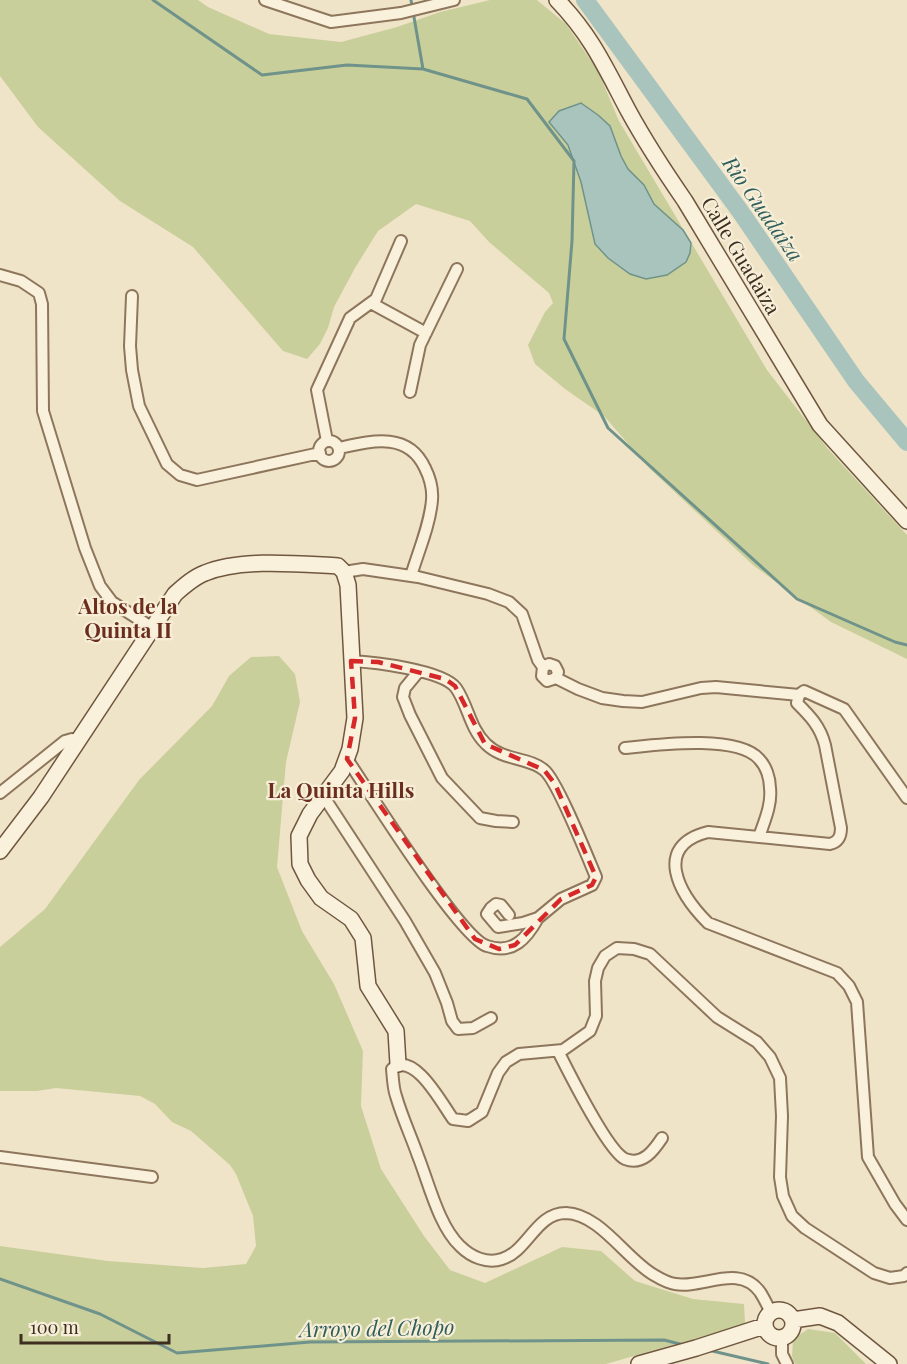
<svg xmlns="http://www.w3.org/2000/svg" width="907" height="1364" viewBox="0 0 907 1364" font-family="'Playfair Display',serif">
  <rect width="100%" height="100%" fill="#f0e4c8"/>
  <path fill="#c9cf9b" d="M0 0H198L208 7 269 34 341 42 397 27 440 12 490 0H537L566 24 598 71 619 121 767 370 828 449 907 535V659L831 622 754 566 650 469 604 416 565 389 535 364 528 345 545 312 553 303 549 293 489 242 470 221 416 204 378 231 355 268 334 307 328 328 320 344 307 359 283 351 193 247 120 201 38 127 0 76Z
    M279 656 295 674 300 702 286 762 277 867 302 931 334 984 363 1051 361 1106 381 1169 424 1236 450 1270 485 1283 562 1247 601 1251 635 1281 693 1299 744 1304 745 1323C699 1339 652 1350 606 1364H0V1246L108 1261 203 1268 246 1264 256 1246 253 1216 236 1174 230 1165 191 1131 172 1122 155 1104 140 1096 56 1088 37 1091H0V947L45 909 139 780 212 706 229 676 251 657Z
    M808 1329 835 1333 866 1364H795L792 1356 793 1339Z"/>
  <path fill="#a9c4bc" stroke="#6f938a" stroke-width="1.5" d="M581 103 598 115 610 126 621 156 628 169 644 185 654 204 683 230 691 243 690 253 686 262 667 275 646 279 630 274 608 258 595 244 581 182 568 145 549 122 559 111Z"/>
  <g fill="none" stroke-linecap="round" stroke-linejoin="round">
    <path stroke="#6f938a" stroke-width="3" d="M153 0 262 75 347 65 423 69
      M411 0 423 69 527 99 574 161 572 241 564 339 608 428 797 599 895 642 907 645
      M0 1279 100 1314 177 1353 310 1342 664 1340 684 1345
      M708 1350 768 1364"/>
    <path stroke="#a9c4bc" stroke-width="18" d="M585 0 740 211 856 381 907 442"/>
    <defs>
      <path id="street" d="M265 0 331 22 401 13 454 0
        M0 275 21 281 39 293 42 304 43 411 85 548 100 586 112 602 151 627
        M132 296 130 346 132 370 139 406 167 464 180 475 197 480 320 453
        M371 303 426 333
        M410 392 420 345 457 269
        M327 441 317 390 350 318 376 299 401 241
        M319 451a10 10 0 1 1 20 0a10 10 0 1 1-20 0Z
        M339 448C371 441 408 431 425 468 430 478 433 488 432 500 430 525 418 552 411 576
        M344 572 363 569 418 577 488 594 509 602 522 614 538 660 543 667
        M351 661C373 662 443 670 456 688 468 705 470 729 486 744 503 761 529 757 544 770 557 780 588 858 596 877L592 885 561 899 538 918 523 923 498 927 487 914 491 908 496 904 501 905 509 915
        M419 671 405 688 403 697 410 715 442 778 480 818 496 821 513 822
        M556 678 558 672 555 666 549 664 543 667 542 676 547 681 556 678 578 689 602 698 623 701 642 702 701 688 716 687 799 695
        M625 748C655 745 737 734 759 759 766 766 770 778 770 788 772 805 764 822 759 837
        M347 759C368 790 460 938 487 946 513 955 527 938 538 918
        M0 793 65 741 72 739 78 741
        M324 797 405 921 435 973 447 1003 452 1021 458 1029 473 1028 491 1018
        M907 798 844 709 804 691 799 695 797 703C810 716 820 726 825 745L841 828C841 837 838 842 830 844L708 832C652 846 679 894 708 923L837 973 849 986 857 1002 868 1157 895 1204 907 1220
        M558 1051C568 1071 608 1151 625 1159 643 1166 654 1150 662 1138
        M0 1157 152 1177
        M771 1312C767 1305 764 1298 760 1292 739 1263 703 1289 675 1284 668 1283 659 1278 654 1275 626 1259 600 1214 566 1213 536 1213 528 1251 502 1259 487 1264 471 1257 460 1246 439 1226 429 1184 418 1156 411 1136 402 1117 396 1096 393 1088 393 1078 392 1069 414 1050 442 1104 453 1119L468 1121 482 1112 498 1073 506 1062 519 1054 563 1050 590 1031 596 1016 595 981 598 968 605 956 617 948 634 949 650 954 717 1017 757 1042 770 1057 780 1078 782 1116 780 1177 783 1196 792 1216 805 1228 874 1273 890 1278 904 1276 907 1273
        M782 1339V1354L787 1364"/>
      <path id="secondary" d="M557 0C592 36 606 69 629 112 646 143 665 172 685 201L820 425 907 521
        M0 851 41 797 175 594C184 586 194 577 205 573 241 558 299 564 338 566L344 572 348 585 355 718 350 749 342 771 310 814 299 836 300 864 308 880 321 898 351 919 363 938 368 986 396 1031 398 1064
        M765 1324a14 14 0 1 1 28 0a14 14 0 1 1-28 0Z
        M793 1320 820 1316 838 1323 889 1364
        M639 1364 696 1348 764 1326"/>
    </defs>
    <use href="#street" stroke="#8d765c" stroke-width="14"/>
    <use href="#secondary" stroke="#6f573f" stroke-width="18"/>
    <use href="#street" stroke="#faf1dc" stroke-width="10"/>
    <use href="#secondary" stroke="#faf1dc" stroke-width="15"/>
  </g>
  <path fill="none" stroke="#d62828" stroke-width="4.5" stroke-dasharray="12 8" stroke-linejoin="round" d="M351 661 378 662 445 679 455 686 485 744 544 770 555 784 596 877 592 885 561 899 515 945 499 949 475 939 347 759 355 718Z"/>
  <g text-anchor="middle" dominant-baseline="central" stroke-width="4.5" stroke-linejoin="round" paint-order="stroke">
    <g font-size="20" fill="#3d2e20" stroke="#f7eed8">
      <text transform="translate(742 255) rotate(59)">Calle Guadaiza</text>
    </g>
    <g font-size="21" font-style="italic" fill="#2f5d5a" stroke="#f7eed8">
      <text transform="translate(764 208) rotate(55)">Rio Guadaiza</text>
      <text transform="translate(377 1327) rotate(-1)">Arroyo del Chopo</text>
    </g>
    <g font-size="21" font-weight="bold" fill="#6b2e1e" stroke="#f7eed8">
      <text x="128" y="605">Altos de la<tspan x="128" dy="24">Quinta II</tspan></text>
      <text x="341" y="789">La Quinta Hills</text>
    </g>
  </g>
  <path d="M21 1334v9h148v-9" fill="none" stroke="#3d2e20" stroke-width="3"/>
  <text x="30" y="1334" font-size="18" fill="#3d2e20" stroke="#f7eed8" stroke-width="4.5" paint-order="stroke">100 m</text>
</svg>
